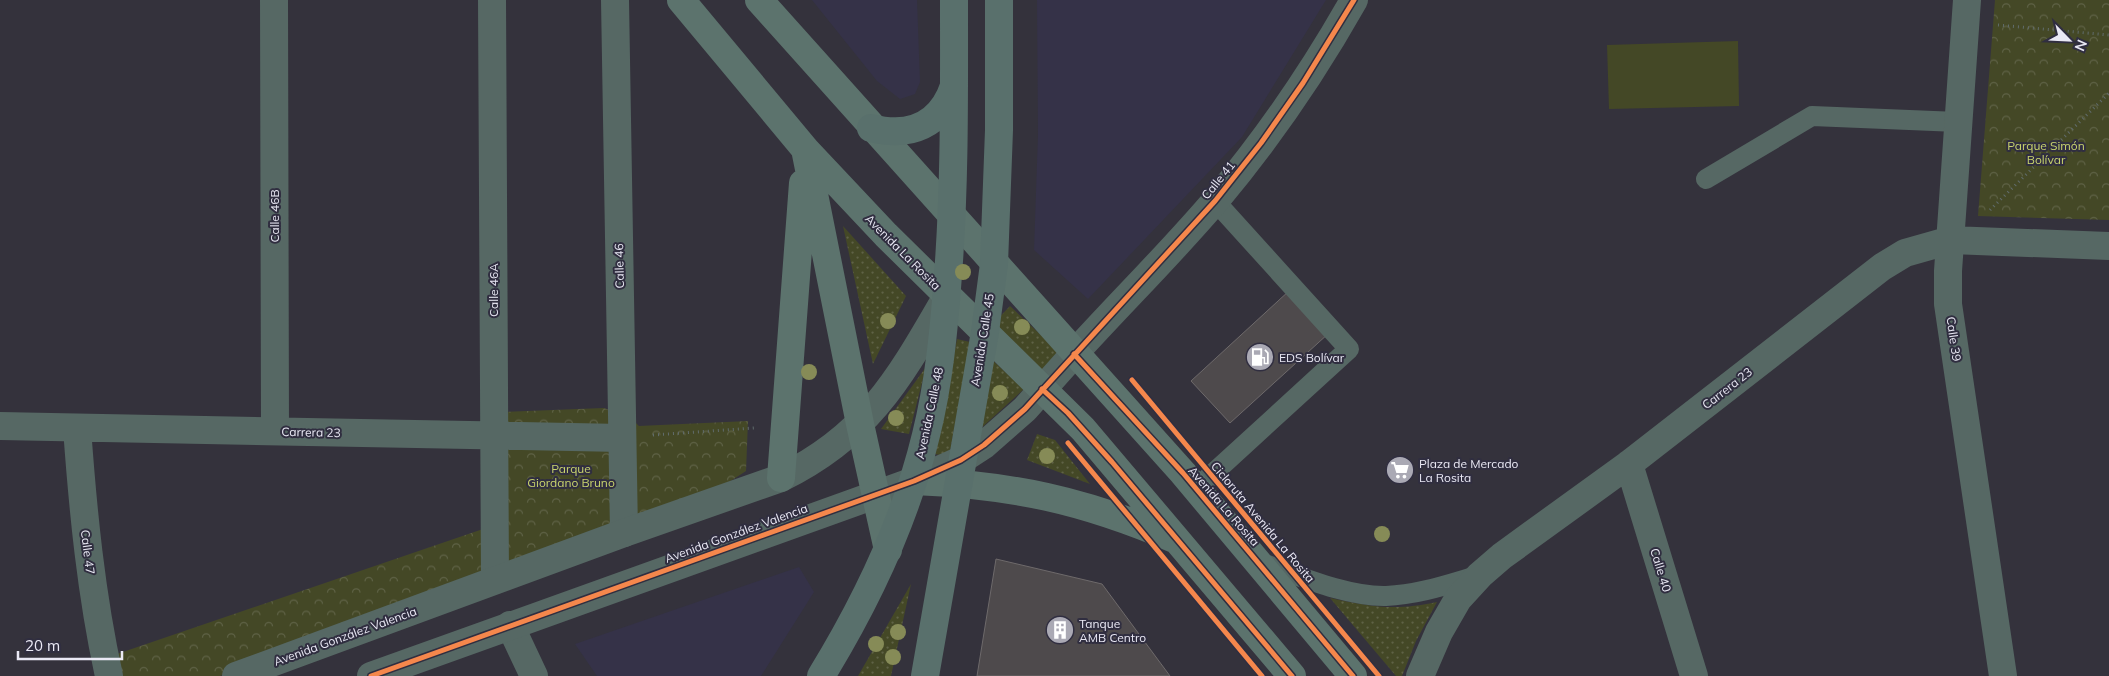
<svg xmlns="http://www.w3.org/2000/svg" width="2109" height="676" viewBox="0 0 2109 676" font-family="Mulish,sans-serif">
  <defs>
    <pattern id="grass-dots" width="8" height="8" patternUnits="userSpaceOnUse" patternTransform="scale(1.25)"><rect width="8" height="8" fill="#444826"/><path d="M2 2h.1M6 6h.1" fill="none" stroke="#5f6246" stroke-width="1.8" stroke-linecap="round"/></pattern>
    <pattern id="forest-crowns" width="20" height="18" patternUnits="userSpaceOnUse" patternTransform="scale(1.25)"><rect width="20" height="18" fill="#444826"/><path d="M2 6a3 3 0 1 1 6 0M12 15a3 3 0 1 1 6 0" fill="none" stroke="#5f6246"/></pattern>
  </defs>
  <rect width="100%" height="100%" fill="#34323c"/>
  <path fill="#353248" d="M812 0H917L920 82 915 94 900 99 877 81Z
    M1037 0H1326L1242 137 1088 299 1034 250 1038 135Z
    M799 567 814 592 761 676H597L575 644Z"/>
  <path fill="url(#grass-dots)" d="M843 226 906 296 873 364Z
    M1010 306 1060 353 1041 374 991 326Z
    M957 339 970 342 949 457 935 454Z
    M991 359 1024 389 978 431Z
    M926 367 909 434 881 429Z
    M1037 434 1055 440 1090 484 1027 460Z
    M911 584 891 676H858Z
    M1330 598C1372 607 1395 611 1437 602L1416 641 1402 676H1396Z"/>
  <path fill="url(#forest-crowns)" d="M1995 0H2109V220L1978 216Z
    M604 408 632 419 639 426 748 421 746 471 709 495 220 676H119L117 654 483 529 503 412Z"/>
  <path fill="#444826" d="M1738 41 1739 106 1609 109 1607 45Z"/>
  <path fill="#4e4a4c" stroke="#6e6a6b" d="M1290 290 1329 333 1230 423 1191 381Z
    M996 559 1102 584 1170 676H977Z"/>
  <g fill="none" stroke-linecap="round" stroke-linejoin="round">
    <path stroke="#616c6c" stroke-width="3" stroke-dasharray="1 4" stroke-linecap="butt" d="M1998 25 2109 35
      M1990 210 2109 93
      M653 435 754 428"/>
    <path stroke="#566864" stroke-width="20" d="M1706 179 1812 116 1958 122
      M1196 489 1349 349 1215 201
      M1259 562C1297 575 1346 597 1386 596 1418 595 1449 584 1480 575"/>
    <path stroke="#566864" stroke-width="28" d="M274 0 275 431
      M492 0 495 580
      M615 0 624 533
      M1967 0 1948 271V304L2003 676
      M1074 354C1121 302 1171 253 1216 200 1268 138 1314 71 1354 0
      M0 426 622 438
      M77 428C83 511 91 594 109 676
      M1629 464 1694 676
      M510 625 534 676
      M1420 676 1439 632 1458 599 1480 575 1502 556 1629 464 1882 267 1905 253 1951 240 2109 246"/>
    <path stroke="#566864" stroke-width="28" d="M236 676 624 533 781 478C869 435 900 377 947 296
      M371 676 914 481 961 460 984 445 1025 409 1074 354"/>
    <path stroke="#5c736d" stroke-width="28" d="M681 0 805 149 886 235 1083 429 1292 676
      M759 0 1183 473 1353 676
      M805 149 860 424 888 550
      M781 478 803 183
      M914 481C1012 485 1083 500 1174 539"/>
    <path stroke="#59706c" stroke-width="28" d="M871 128C910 138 941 125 954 86
      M821 676C867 601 905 522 926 435 939 383 944 329 948 275 955 183 954 92 954 0
      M925 676 985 332 994 264 999 130V0"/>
    <defs>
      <path id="cycleway" d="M1074 354 1183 473 1353 676
        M1132 380 1379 676
        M1042 389 1068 413 1112 462 1292 676
        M1068 443 1262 676
        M371 676 914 481 961 460 984 445 1025 409 1215 201 1261 143 1303 83 1354 0"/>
    </defs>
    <use href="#cycleway" stroke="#302e40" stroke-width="8"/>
    <use href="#cycleway" stroke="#f5874c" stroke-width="5"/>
  </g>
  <g fill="#868b57">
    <circle cx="963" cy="272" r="8"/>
    <circle cx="888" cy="321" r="8"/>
    <circle cx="1022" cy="327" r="8"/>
    <circle cx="809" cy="372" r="8"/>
    <circle cx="1000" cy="393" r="8"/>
    <circle cx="896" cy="418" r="8"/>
    <circle cx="1047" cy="456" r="8"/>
    <circle cx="1382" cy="534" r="8"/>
    <circle cx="898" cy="632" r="8"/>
    <circle cx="876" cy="644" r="8"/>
    <circle cx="893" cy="657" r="8"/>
  </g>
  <defs>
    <symbol id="fuel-disc" viewBox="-11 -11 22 22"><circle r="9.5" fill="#aaa9b4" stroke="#302e40"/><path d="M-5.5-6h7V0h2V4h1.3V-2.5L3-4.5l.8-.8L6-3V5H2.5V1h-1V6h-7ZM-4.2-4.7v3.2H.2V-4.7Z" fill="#fff"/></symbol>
    <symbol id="supermarket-disc" viewBox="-11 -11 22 22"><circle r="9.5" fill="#aaa9b4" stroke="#302e40"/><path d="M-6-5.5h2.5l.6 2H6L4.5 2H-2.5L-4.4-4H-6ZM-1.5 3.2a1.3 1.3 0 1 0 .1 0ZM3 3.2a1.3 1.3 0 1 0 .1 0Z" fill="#fff"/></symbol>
    <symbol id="building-disc" viewBox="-11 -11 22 22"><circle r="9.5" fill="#aaa9b4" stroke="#302e40"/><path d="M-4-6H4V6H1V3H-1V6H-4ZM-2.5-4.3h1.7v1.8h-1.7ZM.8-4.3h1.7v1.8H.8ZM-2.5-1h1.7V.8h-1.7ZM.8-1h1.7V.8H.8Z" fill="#fff"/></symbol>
  </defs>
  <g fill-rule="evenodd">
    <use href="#fuel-disc" x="1244" y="341" width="32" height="32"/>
    <use href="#supermarket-disc" x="1384" y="454" width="32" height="32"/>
    <use href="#building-disc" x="1044" y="614" width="32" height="32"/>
  </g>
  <g text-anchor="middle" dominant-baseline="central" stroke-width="4" stroke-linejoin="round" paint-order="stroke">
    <g font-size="12" fill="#c9d46d" stroke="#302e40">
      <text x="2046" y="145">Parque Simón<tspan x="2046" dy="14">Bolívar</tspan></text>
      <text x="571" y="468">Parque<tspan x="571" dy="14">Giordano Bruno</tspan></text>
    </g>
    <g font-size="12" fill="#eae9f5" stroke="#302e40">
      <text transform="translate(1218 180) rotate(-51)">Calle 41</text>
      <text transform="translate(274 216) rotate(-90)">Calle 46B</text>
      <text transform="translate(903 252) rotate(45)">Avenida La Rosita</text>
      <text transform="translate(619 266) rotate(-91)">Calle 46</text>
      <text transform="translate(493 290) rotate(-90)">Calle 46A</text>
      <text transform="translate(1954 339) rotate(82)">Calle 39</text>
      <text transform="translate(982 340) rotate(-81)">Avenida Calle 45</text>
      <text transform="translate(1727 388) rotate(-38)">Carrera 23</text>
      <text transform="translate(929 413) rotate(-78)">Avenida Calle 48</text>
      <text transform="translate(311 432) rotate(1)">Carrera 23</text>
      <text transform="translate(1224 506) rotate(49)">Avenida La Rosita</text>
      <text transform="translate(1263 522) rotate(50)">Cicloruta Avenida La Rosita</text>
      <text transform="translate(736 533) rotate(-20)">Avenida González Valencia</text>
      <text transform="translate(88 552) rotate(83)">Calle 47</text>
      <text transform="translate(1661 570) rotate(73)">Calle 40</text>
      <text transform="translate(345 636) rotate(-20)">Avenida González Valencia</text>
    </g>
    <g font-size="12" fill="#eae9f5" stroke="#302e40" text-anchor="start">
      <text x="1279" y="357">EDS Bolívar</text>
      <text x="1419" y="463">Plaza de Mercado<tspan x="1419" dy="14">La Rosita</tspan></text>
      <text x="1079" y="623">Tanque<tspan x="1079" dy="14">AMB Centro</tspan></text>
    </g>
  </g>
  <g transform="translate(2069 40) rotate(114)" stroke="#302e40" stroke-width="4" paint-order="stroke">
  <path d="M0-4L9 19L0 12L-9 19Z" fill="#eae9f5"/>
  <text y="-8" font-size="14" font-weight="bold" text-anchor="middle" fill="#eae9f5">N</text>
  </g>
  <path d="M18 651v8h104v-8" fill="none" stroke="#eae9f5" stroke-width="2.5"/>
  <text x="25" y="651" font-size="15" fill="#eae9f5" stroke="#302e40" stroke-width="4" paint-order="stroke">20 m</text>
</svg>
